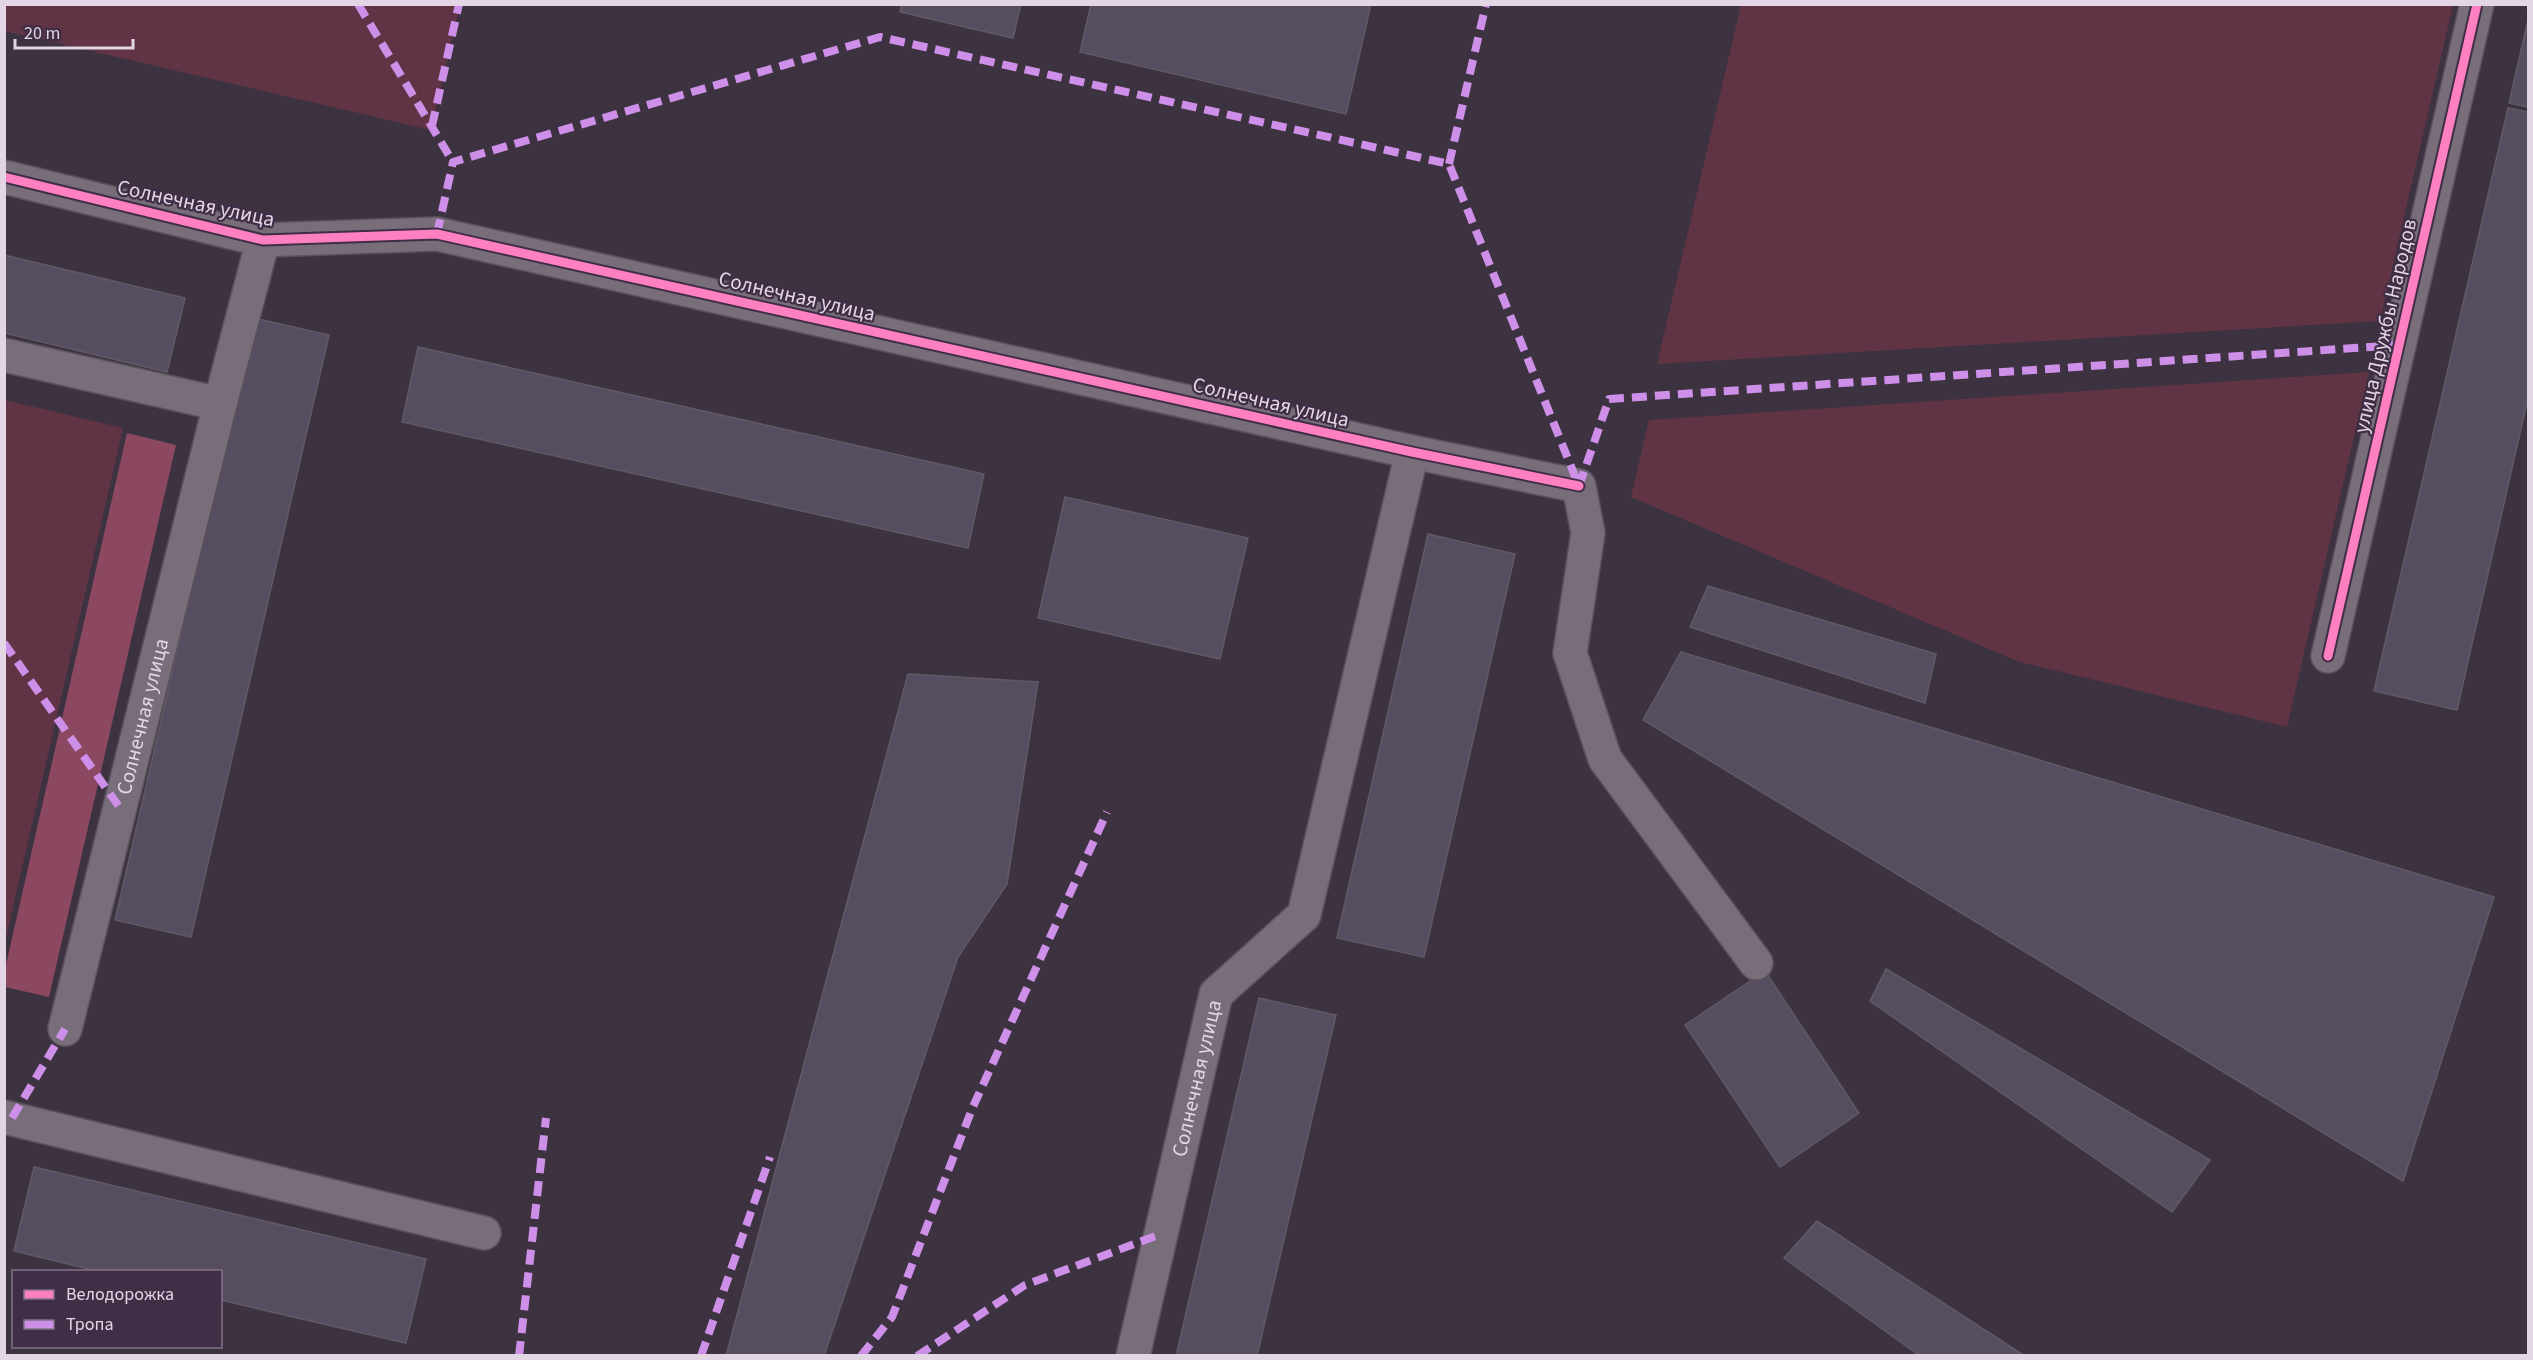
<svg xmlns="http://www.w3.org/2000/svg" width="2533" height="1360" viewBox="0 0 2533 1360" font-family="'Source Sans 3',sans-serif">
  <rect width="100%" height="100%" fill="#3d3340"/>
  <path fill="#603444" d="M5 4H460V5L431 130 5 31Z
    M1741 5H2453L2380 321 1657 364Z
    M2369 372 2287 727 2017 661 1631 497 1649 420Z
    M5 400 123 428 5 942 4 400Z"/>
  <path fill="#8c4861" d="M127 433 176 445 49 997 5 987V969Z"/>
  <path fill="#564d60" stroke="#615a66" stroke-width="1.5" d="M902 4H1021L1013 38 900 12Z
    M1091 4H1371L1346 114 1080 52Z
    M2528 20V107L2509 103Z
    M2508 108 2528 112V398L2457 710 2374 691Z
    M4 255 185 298 167 372 4 333Z
    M254 318 329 335 191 937 115 920Z
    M418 347 984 474 968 548 402 422Z
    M1065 497 1248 538 1220 659 1038 618Z
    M1428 534 1515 554 1424 957 1337 938Z
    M1708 586 1936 654 1925 703 1690 627Z
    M1681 652 2494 897 2403 1181 1643 720Z
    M908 674 1038 682 1007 884 958 957 824 1356H726Z
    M1886 969 2210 1160 2172 1212 1870 1001Z
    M1765 971 1859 1113 1780 1167 1685 1025Z
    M1259 998 1336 1015 1257 1356H1176Z
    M34 1167 426 1259 406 1343 220 1300V1272H101L14 1251Z
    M1817 1221 2025 1356H1920L1784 1258Z"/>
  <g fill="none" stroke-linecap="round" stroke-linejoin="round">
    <defs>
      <g id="minor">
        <path d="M4 177 263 240 437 234 1412 452 1579 486 1588 533 1570 653 1605 759 1756 963"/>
        <path d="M4 355 220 404"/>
        <path d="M2328 656 2477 4"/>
        <path id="s1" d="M65 1029 220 404 263 240"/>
        <path d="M4 1117 484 1233"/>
        <path id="s2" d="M1133 1356 1216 994 1304 915 1412 452"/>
      </g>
    </defs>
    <use href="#minor" stroke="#5a505c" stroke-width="36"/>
    <use href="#minor" stroke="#776e79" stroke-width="33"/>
    <path stroke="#ce8fe9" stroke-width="8" stroke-dasharray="15 8" stroke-linecap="butt" d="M358 4 453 162
      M432 126 459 4
      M1449 164 1486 4
      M437 234 453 162 880 37 1449 164 1579 486
      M1579 486 1609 399 2399 345
      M4 643 120 808
      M12 1118 65 1029
      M519 1356 546 1118
      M701 1356 770 1157
      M861 1356 892 1317 972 1109 1107 812
      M917 1356 1025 1285 1161 1234"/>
    <defs>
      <path id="cycleway" d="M4 177 263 240 437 234 1412 452 1579 486
        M2328 656 2477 4"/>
    </defs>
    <use href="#cycleway" stroke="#402d46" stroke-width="13"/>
    <use href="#cycleway" stroke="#ff80c0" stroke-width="9"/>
  </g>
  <g text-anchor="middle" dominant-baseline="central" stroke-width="4.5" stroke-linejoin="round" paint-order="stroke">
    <g font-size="21" fill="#e2d6e5" stroke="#402d46">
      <text transform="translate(196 203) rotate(12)">Солнечная улица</text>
      <text transform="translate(797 296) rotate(13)">Солнечная улица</text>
      <text transform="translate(2385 326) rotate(-77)">улица Дружбы Народов</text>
      <text transform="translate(1271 402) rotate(13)">Солнечная улица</text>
      <text stroke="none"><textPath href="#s1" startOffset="322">Солнечная улица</textPath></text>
      <text stroke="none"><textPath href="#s2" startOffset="285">Солнечная улица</textPath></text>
    </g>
  </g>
  <rect width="2533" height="1360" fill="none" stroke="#e2d6e5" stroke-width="12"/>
  <rect x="12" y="1270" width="210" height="78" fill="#402d46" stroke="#817186" stroke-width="1.5"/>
  <rect x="24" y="1290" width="30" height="9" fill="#ff80c0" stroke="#817186" stroke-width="1.5"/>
  <text x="66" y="1300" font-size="18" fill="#e2d6e5">Велодорожка</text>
  <rect x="24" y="1320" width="30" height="9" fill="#ce8fe9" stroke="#817186" stroke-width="1.5"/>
  <text x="66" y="1330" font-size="18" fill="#e2d6e5">Тропа</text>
  <path d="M15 39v9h118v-9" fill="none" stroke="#e2d6e5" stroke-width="3"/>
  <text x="24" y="39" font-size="18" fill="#e2d6e5" stroke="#402d46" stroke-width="4.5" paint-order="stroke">20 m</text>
</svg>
